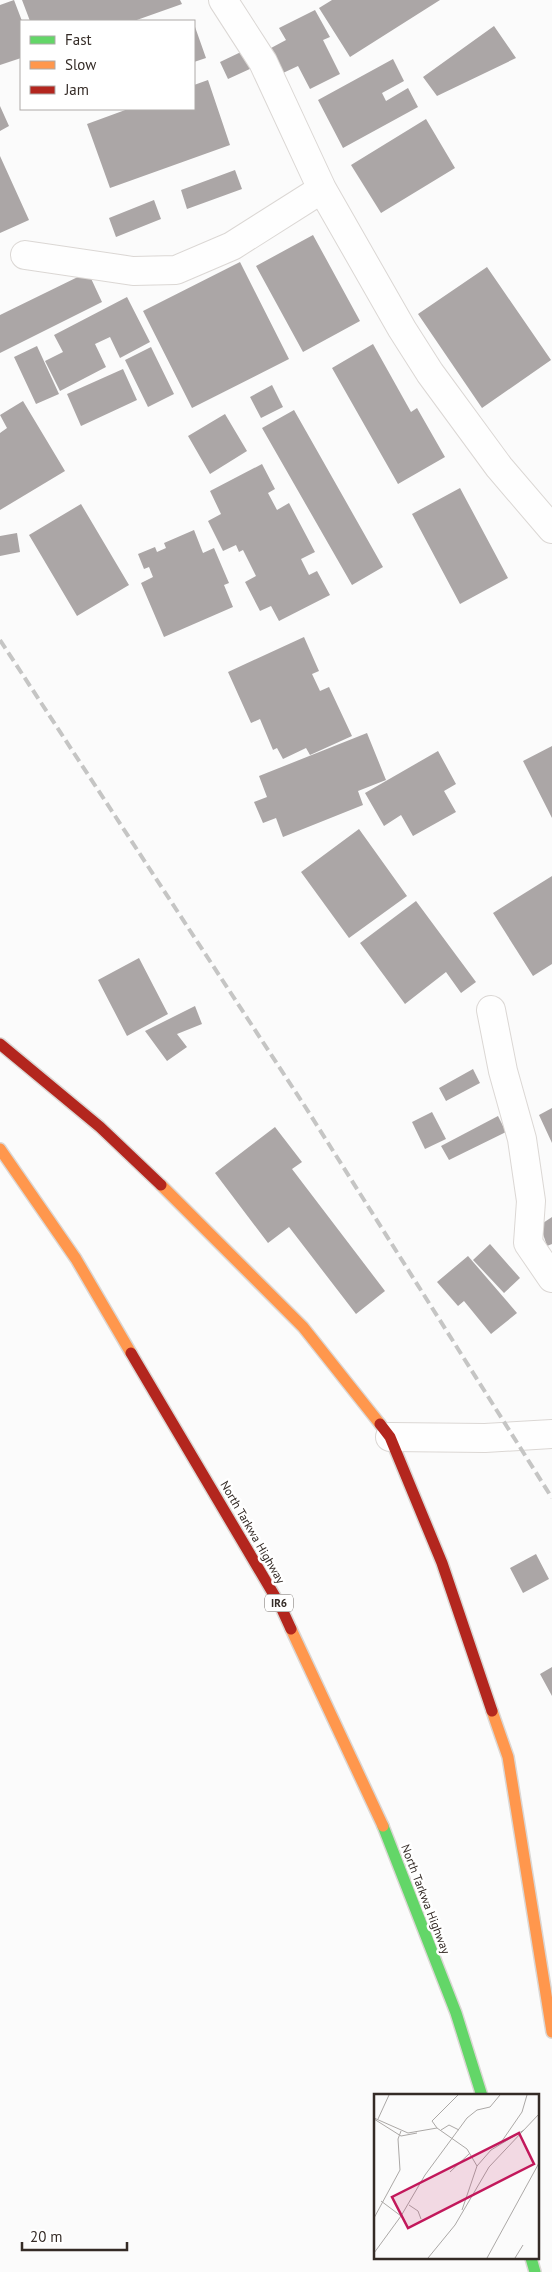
<svg xmlns="http://www.w3.org/2000/svg" width="552" height="2272" viewBox="0 0 552 2272" font-family="'PT Sans',sans-serif">
  <rect width="100%" height="100%" fill="#fbfbfb"/>
  <path fill="#aba6a6" d="M14 0 22 21 21 58 0 65V5Z
    M22 0H180L182 4 134 21H30Z
    M332 0H440L350 57 319 8Z
    M315 10 330 37 323 40 340 74 310 89 298 66 283 73 271 48 286 40 279 28Z
    M194 24 206 58 194 62Z
    M494 26 516 58 437 96 423 77Z
    M243 51 252 68 228 79 220 62Z
    M393 59 404 81 382 93 386 101 408 88 418 107 343 148 318 100Z
    M208 80 230 145 110 188 87 124 128 109H194V85Z
    M0 106 9 126 0 131Z
    M426 119 455 168 381 213 351 165Z
    M0 156 29 220 0 233Z
    M235 170 242 189 187 209 181 190Z
    M154 200 161 219 116 237 109 218Z
    M313 235 360 321 303 352 256 266Z
    M240 262 289 359 192 408 143 311Z
    M487 267 551 360 482 408 418 314Z
    M88 272 102 302 0 353V315Z
    M127 297 150 342 120 358 110 337 95 344 106 367 60 391 45 361 63 352 54 335Z
    M373 344 411 412 417 408 445 457 398 484 332 368Z
    M37 346 59 394 36 404 14 357Z
    M151 347 174 394 148 407 125 360Z
    M123 369 137 400 81 426 67 394Z
    M272 385 283 407 261 418 250 397Z
    M23 401 65 471 0 510V433L7 428 0 415Z
    M294 410 383 567 352 585 262 428Z
    M225 414 247 451 210 474 188 436Z
    M262 464 275 489 268 493 277 510 289 503 315 552 301 559 309 575 317 571 330 595 279 621 271 606 260 611 245 582 256 576 243 550 239 552 236 545 223 551 208 521 221 514 210 491Z
    M460 488 508 578 460 604 412 514Z
    M81 504 129 585 77 616 29 535Z
    M194 530 203 553 214 548 229 583 224 585 233 607 164 637 141 583 153 577 149 567 144 569 138 554 155 547 157 552 166 548 164 543Z
    M17 533 20 552 0 556V536Z
    M304 637 319 671 312 674 320 691 329 687 352 736 310 755 306 748 283 759 277 748 273 750 260 719 251 723 228 672Z
    M367 733 386 780 358 791 363 805 283 837 276 818 263 823 254 802 267 797 259 776Z
    M552 746V818L523 761Z
    M438 751 456 784 444 791 456 812 413 836 401 815 384 826 365 793Z
    M359 829 407 896 349 938 301 872Z
    M552 876V964L533 976 493 913Z
    M416 901 476 982 461 993 446 972 405 1004 360 943Z
    M139 958 168 1014 127 1036 98 980Z
    M195 1006 202 1024 177 1034 187 1047 167 1061 145 1031Z
    M473 1069 480 1083 446 1101 439 1088Z
    M552 1108V1143L539 1115Z
    M432 1112 446 1139 425 1149 412 1122Z
    M498 1116 506 1132 449 1160 441 1146Z
    M275 1127 302 1162 292 1169 385 1291 356 1314 289 1227 268 1243 215 1173Z
    M552 1217V1244L547 1246 540 1225Z
    M490 1244 520 1278 504 1293 473 1260Z
    M468 1256 517 1313 491 1334 464 1301 458 1306 437 1282Z
    M536 1554 549 1579 523 1593 510 1568Z
    M552 1667V1696L540 1674Z"/>
  <g fill="none" stroke-linecap="round" stroke-linejoin="round">
    <defs>
      <path id="street" d="M223 0 263 62 322 189 402 329 430 373 499 467 552 529
        M25 255 133 271 176 270 232 246 322 189
        M491 1010 503 1071 522 1139 531 1201 528 1243 552 1278
        M390 1437 485 1438 552 1434"/>
      <path id="fast" d="M383 1826 456 2013 482 2096
        M531 2258 535 2272"/>
      <path id="slow" d="M0 1149 76 1259 131 1353
        M161 1185 303 1327 380 1424
        M291 1629 383 1826
        M492 1711 508 1757 552 2032"/>
      <path id="jam" d="M0 1044 100 1127 161 1185
        M131 1353 280 1605 291 1629
        M380 1424 390 1437 442 1563 492 1711"/>
    </defs>
    <use href="#street" stroke="#dbd7d4" stroke-width="30"/>
    <use href="#fast" stroke="#dbd7d4" stroke-width="14"/>
    <use href="#slow" stroke="#dbd7d4" stroke-width="14"/>
    <use href="#jam" stroke="#dbd7d4" stroke-width="14"/>
    <use href="#street" stroke="#fefefe" stroke-width="28"/>
    <use href="#fast" stroke="#63d668" stroke-width="11"/>
    <use href="#slow" stroke="#ff974d" stroke-width="11"/>
    <use href="#jam" stroke="#b3261e" stroke-width="11"/>
    <path stroke="#c5c5c4" stroke-width="4" stroke-dasharray="10 5" stroke-linecap="butt" d="M0 640 306 1108 552 1498"/>
  </g>
  <g text-anchor="middle" dominant-baseline="central" stroke-width="5" stroke-linejoin="round" paint-order="stroke">
    <rect fill="#fff" stroke="#716b67" stroke-width="1" x="265" y="1594.5" width="28" height="17" rx="4"/>
    <g font-size="11" font-weight="bold" fill="#342b26">
      <text x="279" y="1603">IR6</text>
    </g>
    <g font-size="12" fill="#342b26" stroke="#fff">
      <text transform="translate(253 1532) rotate(60)">North Tarkwa Highway</text>
      <text transform="translate(426 1899) rotate(69)">North Tarkwa Highway</text>
    </g>
  </g>
  <g transform="translate(374 2094)">
    <rect width="165" height="165" fill="#fbfbfb"/>
    <path fill="none" stroke="#aba8a6" stroke-width="1" d="M0 24 34 39 63 34 93 55 103 72M0 25 27 42 43 39M4 25 15 1M63 34 58 27 84 1M67 36 75 31 85 36M128 47 148 18 153 1M76 78 96 59M35 111 44 117 47 125M88 116 103 72 117 56 150 36M27 122 51 81 93 24 103 16 116 13 126 1M0 124 26 76 24 45 27 37M0 159 27 122 7 107M54 164 81 131 115 73 165 20M113 164 165 69M141 164 149 151"/>
    <path fill="#c2185b" fill-opacity="0.15" stroke="#c2185b" stroke-width="2.5" d="M145 39 160 70 34 134 18 103Z"/>
    <rect width="165" height="165" fill="none" stroke="#342b26" stroke-width="2.5"/>
  </g>
  <rect x="20" y="20" width="175" height="90" fill="#ffffff" stroke="#aeaaa8"/>
  <rect x="30" y="36" width="25" height="8" fill="#63d668" stroke="#aeaaa8"/>
  <text x="65" y="45" font-size="15" fill="#342b26">Fast</text>
  <rect x="30" y="61" width="25" height="8" fill="#ff974d" stroke="#aeaaa8"/>
  <text x="65" y="70" font-size="15" fill="#342b26">Slow</text>
  <rect x="30" y="86" width="25" height="8" fill="#b3261e" stroke="#aeaaa8"/>
  <text x="65" y="95" font-size="15" fill="#342b26">Jam</text>
  <path d="M22 2242v8h105v-8" fill="none" stroke="#342b26" stroke-width="2.5"/>
  <text x="30" y="2242" font-size="15" fill="#342b26" stroke="#ffffff" stroke-width="4" paint-order="stroke">20 m</text>
</svg>
